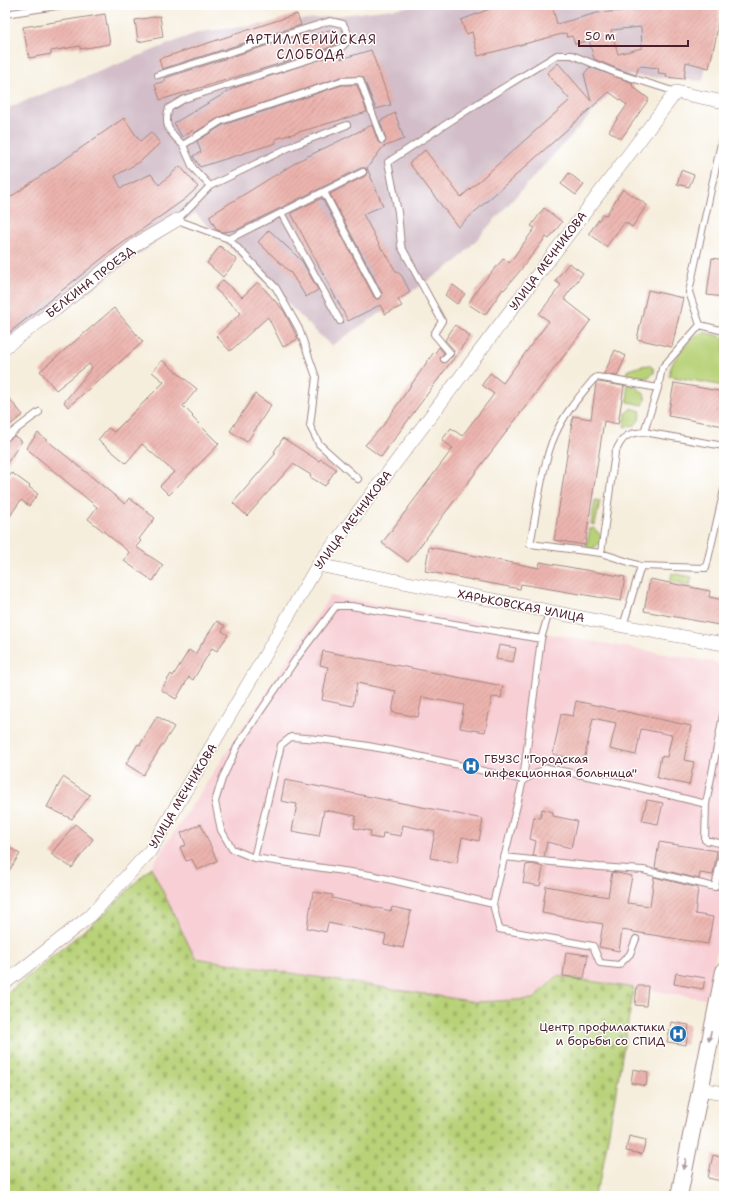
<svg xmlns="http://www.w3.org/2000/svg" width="729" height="1201" viewBox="0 0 729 1201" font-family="'Shantell Sans',sans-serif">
  <defs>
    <pattern id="cemetery-stones" width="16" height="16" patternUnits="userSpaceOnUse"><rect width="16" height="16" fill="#b8d278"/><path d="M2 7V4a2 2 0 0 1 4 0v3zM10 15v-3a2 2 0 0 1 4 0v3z" fill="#a0b468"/></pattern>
    <pattern id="building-hatch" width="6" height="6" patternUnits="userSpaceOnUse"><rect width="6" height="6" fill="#ecb4ae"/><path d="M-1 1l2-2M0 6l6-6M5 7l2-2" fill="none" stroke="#cc9a96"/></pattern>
  </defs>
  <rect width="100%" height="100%" fill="#fff"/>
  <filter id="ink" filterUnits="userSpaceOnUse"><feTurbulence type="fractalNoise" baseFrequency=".025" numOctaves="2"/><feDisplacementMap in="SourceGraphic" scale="8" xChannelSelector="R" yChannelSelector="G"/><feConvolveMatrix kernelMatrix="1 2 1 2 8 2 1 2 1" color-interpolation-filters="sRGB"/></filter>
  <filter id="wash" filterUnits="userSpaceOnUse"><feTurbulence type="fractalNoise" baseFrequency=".012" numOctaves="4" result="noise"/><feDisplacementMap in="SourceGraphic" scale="16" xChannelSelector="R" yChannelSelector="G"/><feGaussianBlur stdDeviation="0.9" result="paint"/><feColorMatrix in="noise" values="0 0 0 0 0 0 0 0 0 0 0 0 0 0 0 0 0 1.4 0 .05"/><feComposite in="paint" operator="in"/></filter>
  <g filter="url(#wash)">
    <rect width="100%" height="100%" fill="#f6eedd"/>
    <path fill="#f7cfd5" d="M330 596 724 664V919L706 999 557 976 534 999 476 1002 195 958 151 867Z"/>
    <path fill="#d2bdc8" d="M426 5H717L703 81 623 75 611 92 457 261 331 346 195 213 5 353V109L199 32Z"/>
    <path fill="#b8d278" stroke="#817852" d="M703 332 724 337V386L669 376C670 360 689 338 703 332Z
      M649 365 654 369V373L647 378 625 379 627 371 641 366Z
      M627 383C636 387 651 393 643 405L628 402Z
      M631 408 641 411 639 420 635 425 624 427 626 413Z
      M595 500 600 501 595 525 591 524Z
      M594 528 601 536 600 543 591 550 586 548 590 529Z
      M672 573 692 577 690 585 670 581Z"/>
    <path fill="url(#cemetery-stones)" stroke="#817852" d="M151 867 195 958 476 1002 534 999 557 976 634 988 601 1177 593 1196H5V995L103 915Z"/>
    <g id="blocks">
      <path fill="url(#building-hatch)" fill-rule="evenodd" d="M500 5H552L557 24 597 13 668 7 720 5 716 38 709 68 686 62 684 79 666 77 667 74 658 73 659 68 639 66 636 75 618 69 594 59 589 40 575 44 572 36 567 37 566 33 478 56 472 32 466 34 461 20ZM641 27 642 48 618 54 611 30Z
        M105 14 110 44 80 49V46L51 51V54L29 58 23 27Z
        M297 14 301 25 162 69 159 59Z
        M160 16 163 37 138 42 135 20Z
        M332 29 337 44 318 52 160 100 155 84 165 81V78L303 34 305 38Z
        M371 50 391 105 376 109 363 77H341L220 117 194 133 193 130 182 137 174 123 234 88 339 53 341 59Z
        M558 63 591 101 584 74 590 67 633 83 632 86 649 99 621 139 609 131 627 105 609 92 458 227 409 163 425 150 461 197 570 100 547 73Z
        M342 85H357L367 112 275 139 276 143 200 167 193 156 201 152 197 141 223 125Z
        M395 113 404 139 383 147 367 168 383 206 363 214 382 250H384L395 270 402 276 410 292 398 300 402 306 385 314 380 305 348 321 291 213 322 198 374 297 377 299H380L382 293 330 194 365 176 367 173 366 168H361L236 230 223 232 217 230 209 216 300 160 372 125 378 142 384 144 386 139 380 121Z
        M124 118 140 141 151 132 160 143 141 161 115 176 121 188 151 174 159 185 180 166 198 187 185 199 110 252 5 336V201Z
        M681 170 694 175 689 187 677 184Z
        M569 173 584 185 576 195 561 184Z
        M623 189 647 205 632 227 625 222 606 247 589 233 603 214 606 215Z
        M544 208 562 222 549 239 546 237 519 272 504 290 503 289 485 315 468 304 479 287 504 258 509 263 535 228 531 226Z
        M269 230 302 261 318 290 306 297 291 273 258 242Z
        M220 246 237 260 223 277 207 263Z
        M712 258 724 260V297L707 295Z
        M569 263 583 273 564 299 591 320 408 562 382 543 453 448 442 440 451 428 462 436 494 394 482 385 490 373 503 383 549 321 539 314 561 285 555 281Z
        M223 280 242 297 258 282 284 311 298 339 283 347 268 317 230 351 216 336 241 313 215 289Z
        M453 285 465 294 457 304 445 295Z
        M648 290 683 298 672 347 637 339Z
        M114 308 143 342 68 407 64 402 92 368 89 364 56 390 40 371Z
        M455 325 470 336 381 457 365 445 382 427 434 352 435 353 439 347 444 353 440 358 443 363 453 356 454 350 445 340Z
        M615 350 626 356 617 376 604 374Z
        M162 360 197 389 183 406 193 416 192 417 219 444 169 495 160 486 174 472 142 444 126 463 98 440 108 428 114 432 164 382 152 372Z
        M598 382 624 386 618 424 604 421 585 545 554 540 573 416 591 419 596 383Z
        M674 383 724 392V426L668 416Z
        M5 394 23 415 5 429Z
        M255 394 271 405 247 442 230 431Z
        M38 433 125 504 129 498 155 518 139 539 141 541 136 547 163 565 153 581 124 561 129 552 88 519 97 507 26 448Z
        M14 436 22 441 5 466V442Z
        M283 438 319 461 321 459 336 469 325 486 310 477 311 475 293 464 247 516 233 503 276 453 274 452Z
        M12 473 30 486 29 487 38 494 29 506 21 500 5 523V482Z
        M429 547 539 568 540 562 625 577 621 601 521 584 520 589 425 571Z
        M650 579 710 591 709 597 724 600V626L644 611Z
        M217 621 225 626 222 631 228 635 217 651 212 648 193 680 189 677 176 699 161 690 171 674 173 676 189 650 195 654Z
        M499 645 516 648 513 662 496 659Z
        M323 651 503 686 501 698 492 697 485 732 460 728 464 705 422 697 418 717 392 712 396 691 357 683 353 706 322 700 328 667 320 665Z
        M576 701 691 726 684 760 694 762 689 785 657 778 661 756 667 757 672 735 641 729 636 755 610 749 616 723 593 718 584 761 553 754 561 714 573 716Z
        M157 716 174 727 143 775 126 764 138 744 140 745Z
        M63 777 90 795 72 819 47 807Z
        M285 780 483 819 479 841 462 837 457 863 430 858 435 832 403 825 401 836 383 833 382 839 370 837 371 831 354 828 356 816 324 810 319 836 292 831 297 804 281 801Z
        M647 800 663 803 658 824 642 821Z
        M542 809 553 812V816L577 821 571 848 547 842 544 857 533 856 536 841 530 839 534 817 540 818Z
        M75 824 93 839 72 868 51 854Z
        M201 824 217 861 197 870 192 859 186 861 180 847 186 845 181 833Z
        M659 842 717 851 713 875 700 873 699 879 655 868Z
        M5 845 20 854 5 877Z
        M532 864 543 867 540 886 523 883 526 865Z
        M612 872 632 876 627 903 650 906 654 877 698 888 695 914 713 917 708 944 622 930 619 951 599 947 603 924 542 913 546 886 608 897Z
        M313 892 333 895 332 898 391 911 392 907 411 911 403 948 384 944 386 935 328 923 326 932 307 928Z
        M566 952 588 955 584 979 563 976Z
        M676 973 705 978 703 989 674 984Z
        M637 986H648L646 1006 635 1005Z
        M671 1022 689 1025 686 1045 667 1042Z
        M633 1069 648 1072 646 1086 631 1083Z
        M629 1136 646 1140 642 1154 626 1151Z
        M713 1155 724 1158 721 1181 708 1178Z"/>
    </g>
  </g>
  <g filter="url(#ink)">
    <use href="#blocks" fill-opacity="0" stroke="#a08684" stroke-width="1"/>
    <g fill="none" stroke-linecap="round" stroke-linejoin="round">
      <defs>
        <path id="service" d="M5 14 63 5
          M158 75 330 21 343 24 347 31 349 40 342 47 320 56 184 99 169 108C163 127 170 132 183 145
          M347 125 292 146 210 186 177 220 229 239 276 288 299 329 316 377 310 426 319 444 358 479
          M210 186 193 168 183 145 221 121 341 81 360 80 382 140
          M324 192 378 295
          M281 213 340 321
          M229 239 363 172
          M700 325 724 331
          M444 359 450 353 434 334 442 321 401 246 398 212 388 162 480 102 557 55H572L616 73 676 92
          M644 432 658 388 662 368 700 325 689 292 724 129
          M5 438 39 412
          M724 446 644 432C626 433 622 437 615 453L601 553 641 566 706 568 724 490
          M601 553 530 544C537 512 542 463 555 435 564 414 579 397 593 380L597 377 658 388
          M623 626 641 566
          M541 639 351 606H336L296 659 239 743 222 779 215 802 221 830 232 849 254 858 371 875 493 904 523 780 541 639 549 612
          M706 804 724 710
          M254 858 281 745 291 737C369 741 447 763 523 780L547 768 617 782 706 804 705 840 724 844 715 887 643 870 599 867 504 857
          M493 904 499 929 593 946 600 963 619 965 630 954 636 939"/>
        <path id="minor" d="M5 347 56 309 138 243 177 220
          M318 565 623 626 724 644
          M5 983 90 916 150 851 318 565 676 92 724 102
          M700 1089 724 1093"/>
        <path id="tertiary" d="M679 1196 724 971"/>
      </defs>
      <use href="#service" stroke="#a08684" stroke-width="8"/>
      <use href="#minor" stroke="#a08684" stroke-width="14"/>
      <use href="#tertiary" stroke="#a08684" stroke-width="18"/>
      <use href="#service" stroke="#fff" stroke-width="6"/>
      <use href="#minor" stroke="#fff" stroke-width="13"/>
      <use href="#tertiary" stroke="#fff" stroke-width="16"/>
    </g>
    <defs><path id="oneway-solid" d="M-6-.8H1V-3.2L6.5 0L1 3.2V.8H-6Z"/></defs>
    <g fill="#ae9aa0">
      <use href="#oneway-solid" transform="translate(710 1036) rotate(102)"/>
      <use href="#oneway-solid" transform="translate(685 1164) rotate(101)"/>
    </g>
  </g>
  <defs>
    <symbol id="hospital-disc" viewBox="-11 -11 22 22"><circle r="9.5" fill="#1f6fb2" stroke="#fff"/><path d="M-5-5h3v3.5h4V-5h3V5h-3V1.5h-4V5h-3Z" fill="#fff"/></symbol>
  </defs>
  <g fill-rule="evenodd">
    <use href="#hospital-disc" x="461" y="756" width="20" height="20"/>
    <use href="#hospital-disc" x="668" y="1024" width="20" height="20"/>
  </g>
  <g text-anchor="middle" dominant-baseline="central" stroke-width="3" stroke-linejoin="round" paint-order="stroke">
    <g font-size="12" fill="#4a1f2b" stroke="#fff">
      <text transform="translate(548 261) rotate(-53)">УЛИЦА МЕЧНИКОВА</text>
      <text transform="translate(90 282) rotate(-38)">БЕЛКИНА ПРОЕЗД</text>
      <text transform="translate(353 520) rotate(-53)">УЛИЦА МЕЧНИКОВА</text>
      <text transform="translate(521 606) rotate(11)">ХАРЬКОВСКАЯ УЛИЦА</text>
      <text transform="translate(183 796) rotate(-59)">УЛИЦА МЕЧНИКОВА</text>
    </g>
    <g font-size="12" fill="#4a1f2b" stroke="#fff" text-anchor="start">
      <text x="484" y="759">ГБУЗС "Городская<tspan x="484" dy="14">инфекционная больница"</tspan></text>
      <text x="665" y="1027" text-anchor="end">Центр профилактики<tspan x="665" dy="14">и борьбы со СПИД</tspan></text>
    </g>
    <g font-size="13" letter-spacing="1" fill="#4a1f2b" stroke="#fff">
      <text x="311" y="39">АРТИЛЛЕРИЙСКАЯ<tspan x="311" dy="15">СЛОБОДА</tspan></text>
    </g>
  </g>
  <rect width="729" height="1201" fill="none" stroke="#fff" stroke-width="20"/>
  <path d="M579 40v6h109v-6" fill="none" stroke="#4a1f2b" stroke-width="2"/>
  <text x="585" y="40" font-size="12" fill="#4a1f2b" stroke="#ffffff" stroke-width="3" paint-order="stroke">50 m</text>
</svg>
